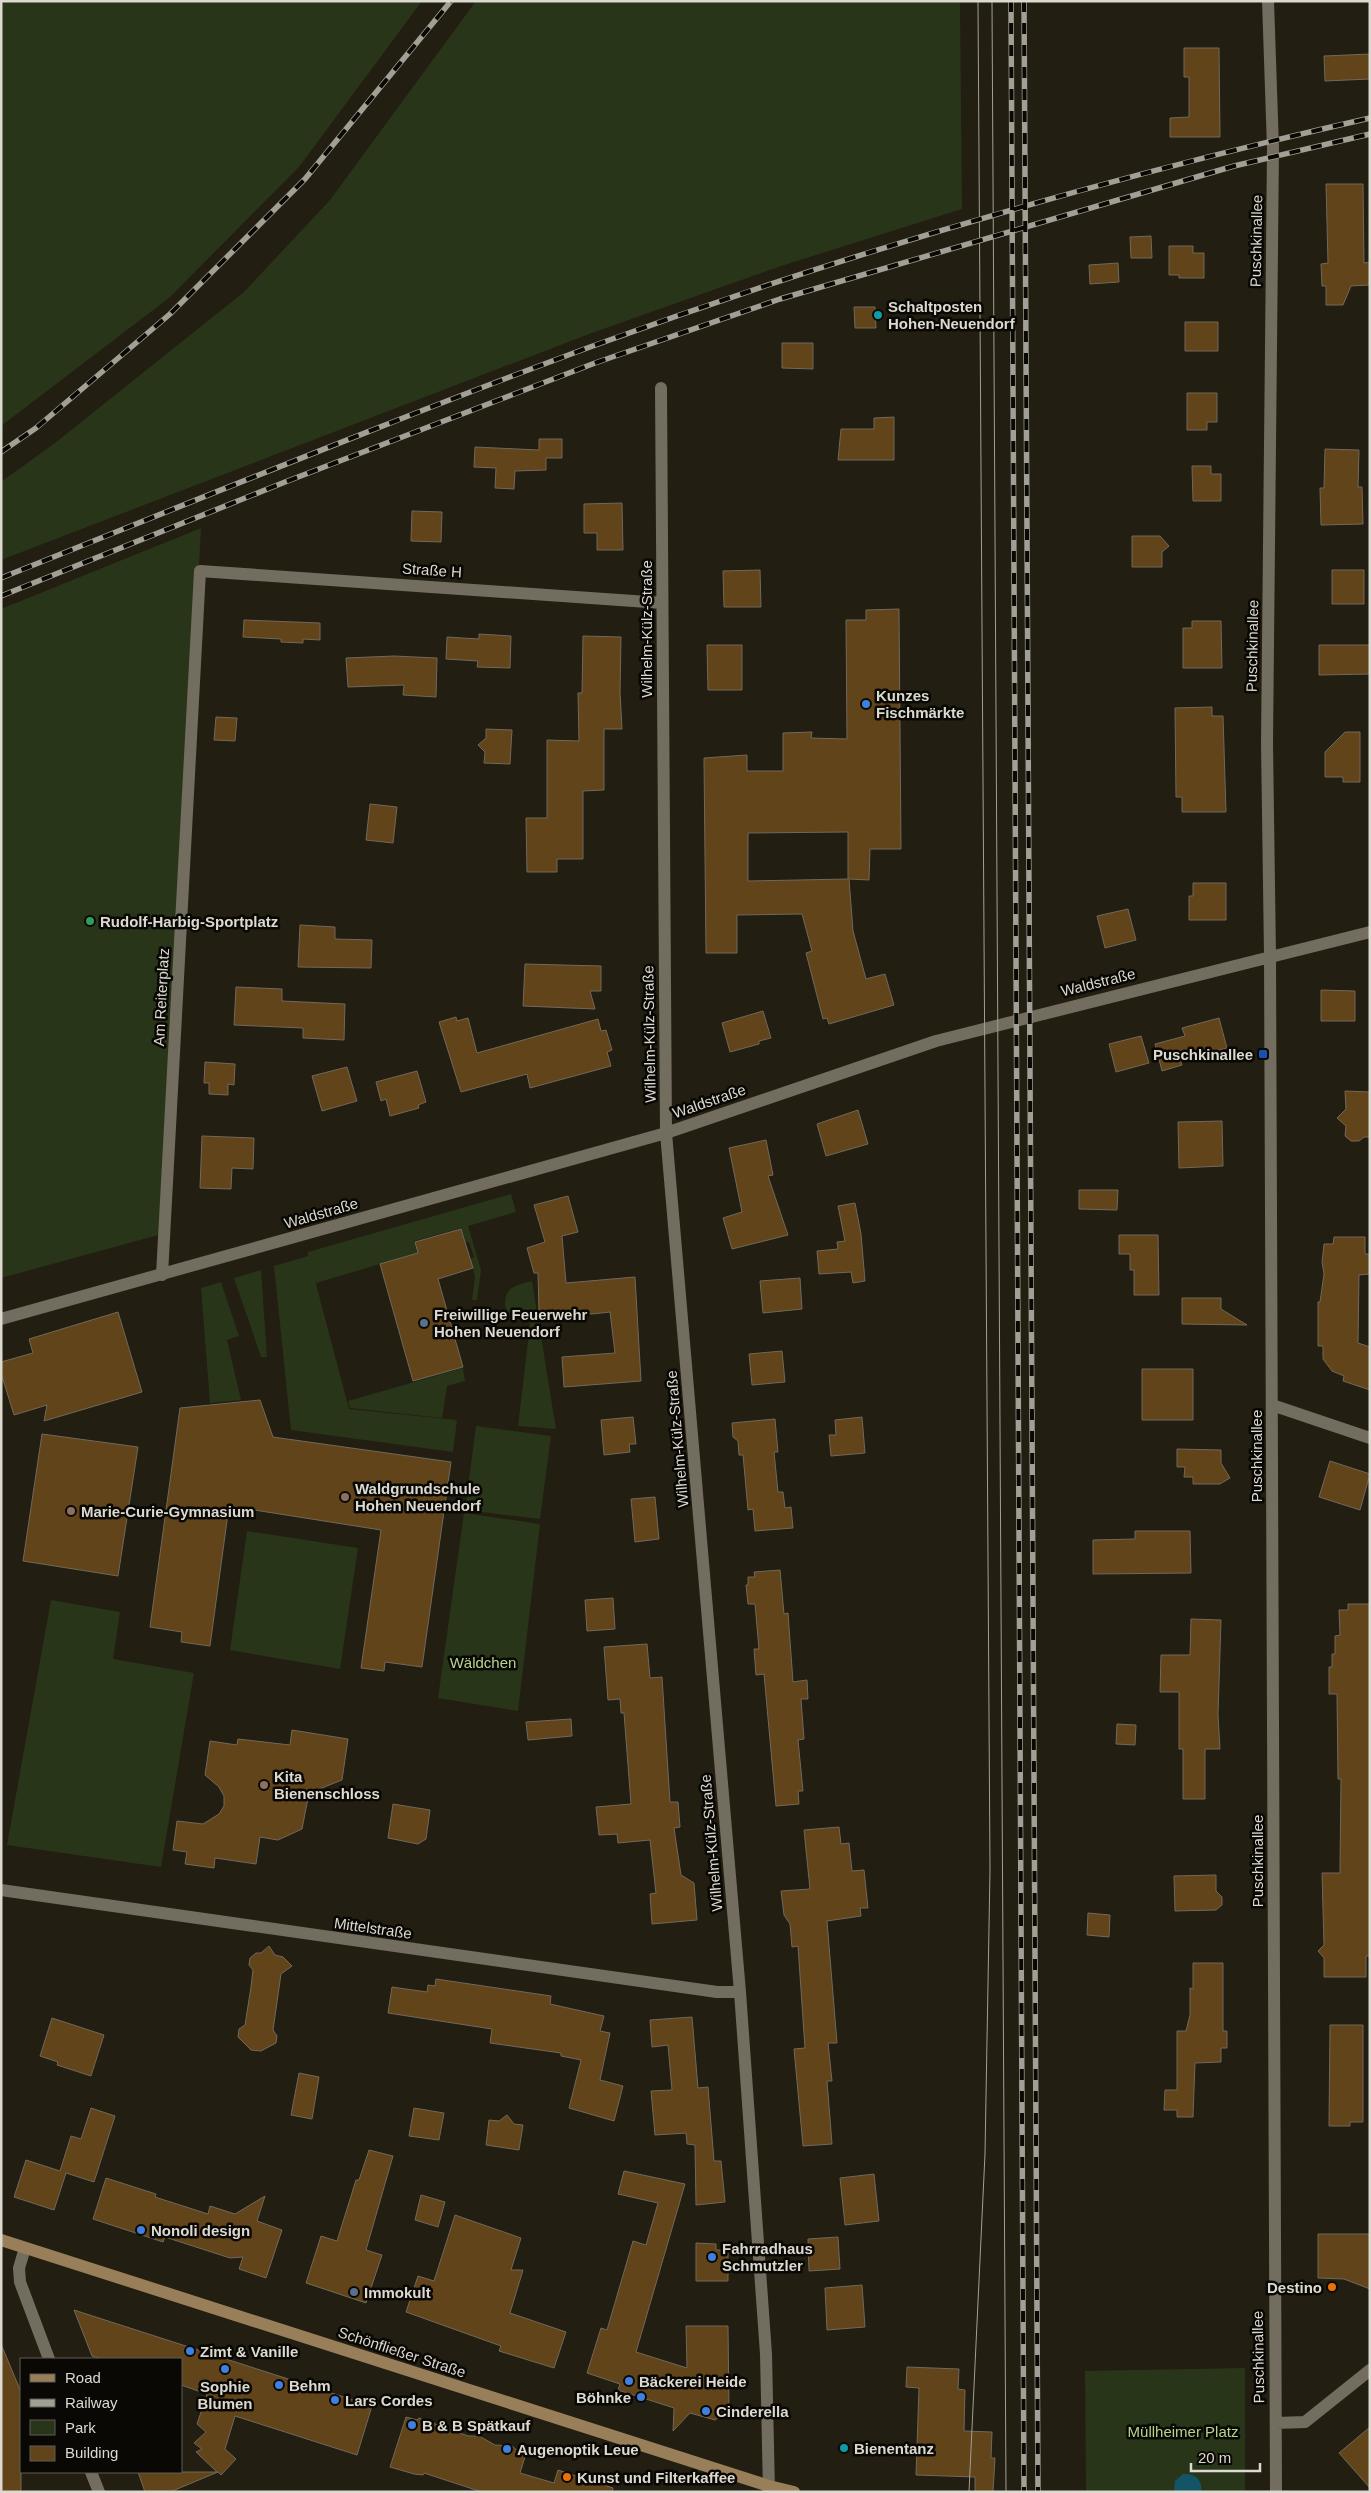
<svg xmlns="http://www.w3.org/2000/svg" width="1371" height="2493" viewBox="0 0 1371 2493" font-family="Helvetica,sans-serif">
  <rect width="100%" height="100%" fill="#221e11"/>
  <path fill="#293519" d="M1 1H422L299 167 169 298 1 426Z
    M476 1H960L962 209 781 266 589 334 1 560V482L55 443 244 292 330 200Z
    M201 528 162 1234 1 1278V609Z
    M511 1194 516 1212 468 1226 481 1270 477 1300H472L475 1276 470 1259 474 1257 469 1242H466L461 1228 414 1241 417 1253 316 1283 311 1265 349 1409 457 1420 453 1452 291 1430 274 1266 308 1256V1252Z
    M261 1270 267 1357H261L234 1278Z
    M532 1281 556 1429 518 1426 531 1316 510 1313C506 1310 505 1307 505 1302 506 1286 518 1285 532 1281Z
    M221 1282 239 1336 227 1340 241 1400 210 1403 201 1288Z
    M463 1368 465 1381 447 1386 442 1418 350 1408 348 1401Z
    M476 1426 551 1436 540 1519 465 1510Z
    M464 1513 540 1524 518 1711 438 1698Z
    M247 1531 358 1548 340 1669 230 1650Z
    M51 1600 120 1612 113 1659 194 1673 161 1867 7 1845Z
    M1245 2368V2492H1086L1085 2371Z"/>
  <path fill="#135567" d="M1183 2474C1195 2473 1203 2480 1201 2492H1174L1175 2481Z"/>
  <path fill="#61441a" stroke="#72685b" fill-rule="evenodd" d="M1184 48H1219L1220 137H1170V118L1189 117V77H1184Z
    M1370 54V79L1325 81 1324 56Z
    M1326 184H1363L1364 263 1370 262V285L1351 286 1343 305H1326V286H1322L1321 264 1328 263Z
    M1151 236 1152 258H1131L1130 237Z
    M1169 246H1193V253H1204V278H1179V275H1169Z
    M1118 263 1119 282 1090 284 1089 265Z
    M854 307H875L876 328H855Z
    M1185 322H1218V351H1185Z
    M782 343H813V369L782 368Z
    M1187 393H1217V422H1207V430H1187Z
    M894 417V460H838L841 429H874V418Z
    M539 439H562V458H546V470L515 471 514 489 495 488 496 468 474 467 475 447 539 450Z
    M1325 449 1359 450 1358 487H1362L1363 524 1321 525 1320 488H1324Z
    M1192 466H1211V474H1221V501H1193Z
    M622 503 623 550H597V533H584V504Z
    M412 511 442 512 441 542 411 541Z
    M1132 536H1160L1169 546 1162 552V567H1132Z
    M760 570 761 607H724L723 571Z
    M1332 570H1364V604H1332Z
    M899 609 901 849H870L869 880 849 879 853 931 866 979 885 974 894 1005 829 1024 827 1018 823 1019 806 953 812 951 802 914 737 915V953H706L704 758 747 755V771H783V733L812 732 811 738 847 739 846 620H866V610ZM848 832V879L748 881V833Z
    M244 620 320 623V640L303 639V643L281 642V639L243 637Z
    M1192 621H1221L1222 668H1183V628H1192Z
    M479 634 511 636 510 668 477 667 478 661 446 659 447 637 479 639Z
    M583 636 621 637 620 692 622 729H604V790L583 791V859H557V872H527L526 818H547V740L579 741 578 693H582Z
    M707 645H742V690H708Z
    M1319 645H1370V674L1319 675Z
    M394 656 437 658 436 697 403 695 404 685 348 687 346 658Z
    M1212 707V716H1223L1226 812H1182V797H1176L1175 708Z
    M216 717 237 718 235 741 214 740Z
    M486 729 512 730 510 764 484 763 485 752 478 745 486 738Z
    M1345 732H1360V782H1343V777H1325V752Z
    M370 804 397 807 393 843 366 840Z
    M1193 883H1226V920H1189V896H1193Z
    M1128 909 1136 940 1105 948 1097 916Z
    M300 925 335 927V939L372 940 371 968 298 967Z
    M525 964 601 966V991H590L595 1009 523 1006Z
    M236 987 282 989V1001L345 1004 344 1040 303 1038V1028L234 1025Z
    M1321 990 1355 991V1021H1321Z
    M763 1011 771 1038 759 1041V1044L730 1052 722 1023Z
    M456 1017 457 1021 468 1018 477 1053 598 1019 601 1031 606 1030 612 1050 607 1052 611 1066 530 1088 527 1074 461 1092 439 1022Z
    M1219 1018 1227 1048 1180 1060 1182 1065 1162 1071 1155 1044 1185 1036 1182 1028Z
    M1141 1036 1149 1063 1116 1072 1109 1044Z
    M205 1062 235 1064 234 1085 228 1084V1095L209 1094V1083H204Z
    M347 1067 357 1101 322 1111 312 1076Z
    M417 1071 426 1102 418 1105 419 1108 390 1116 386 1099 381 1101 376 1082Z
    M1345 1091 1370 1092V1137H1364L1359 1141H1351L1345 1136 1346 1126 1337 1118 1346 1109Z
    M858 1110 868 1144 826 1156 817 1124Z
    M1222 1121 1223 1166 1179 1168 1178 1122Z
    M202 1136 254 1138 253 1169 232 1168 231 1189 200 1188Z
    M766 1140 773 1175 768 1176 788 1235 732 1249 723 1218 742 1212 729 1148Z
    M1079 1190H1118L1117 1210 1079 1209Z
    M568 1196 578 1232 562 1236 566 1283 635 1277 641 1381 564 1387 562 1357 615 1353 610 1312 592 1314 539 1311 538 1273H534L527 1248 545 1242 534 1205Z
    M855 1203 861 1234 865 1281 853 1283 851 1272 819 1274 817 1251 838 1249 837 1242 845 1241 838 1206Z
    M461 1229 473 1268 438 1279 463 1367 413 1381 380 1264 418 1253 415 1242Z
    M1119 1235H1158L1159 1295H1134V1270H1130V1254H1119Z
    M1334 1237H1365V1254H1370V1274L1359 1275 1358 1343 1370 1347V1390L1343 1381 1344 1376 1332 1371 1323 1359V1346H1318V1302H1320L1324 1274 1322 1262 1324 1244H1333Z
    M800 1278 802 1309 763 1313 760 1281Z
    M1182 1298H1221V1309L1247 1325 1182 1324Z
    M118 1312 142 1392 44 1421 47 1405 14 1415 1 1373V1362L33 1353 29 1339Z
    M782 1351 785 1382 752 1385 749 1354Z
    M1142 1369H1193V1420H1142Z
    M260 1400 273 1437 451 1462 422 1667 385 1662 384 1671 361 1668 381 1530 229 1506 210 1646 181 1642 182 1632 150 1627 180 1408Z
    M633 1417 636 1444H629L630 1452 604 1455 601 1420Z
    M862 1417 865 1453 831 1456 829 1435H836L835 1420Z
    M775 1419 778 1452H774L778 1492H783L785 1508 791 1507 793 1528 755 1531 753 1509 748 1510 743 1455H739L738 1441 733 1437 732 1423Z
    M42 1434 138 1447 118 1576 23 1561Z
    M1177 1449 1221 1450V1463L1230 1478 1220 1484H1193V1477H1184L1185 1467H1177Z
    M1330 1461 1370 1474 1360 1510 1319 1497Z
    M655 1497 659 1539 635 1542 631 1499Z
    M1135 1531H1190L1191 1573 1093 1574V1540L1135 1539Z
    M780 1570 784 1614 788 1613 793 1682 807 1680 808 1699H801L804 1739 798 1740 803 1791H798L799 1804 776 1806 764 1674 756 1675 754 1649H759L755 1604H748L746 1585H748V1577H755L754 1572Z
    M613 1598 615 1629 587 1631 585 1600Z
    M1348 1604H1370V1956H1366V1977H1324V1958L1318 1951 1324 1945 1322 1873H1340V1869L1341 1779H1338L1337 1694H1329V1667H1332V1654H1335V1636L1340 1635 1339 1610H1348Z
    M1191 1619 1221 1620 1218 1715 1220 1749H1205V1799H1183V1749H1179V1692H1160L1161 1655H1190Z
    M647 1644 650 1678 662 1677 670 1802H678L680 1827 674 1828 681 1875 694 1883 697 1920 652 1924 650 1894 656 1893 650 1840 618 1843 617 1834 599 1835 596 1807 631 1804 624 1713H621L620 1699 608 1700 604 1647Z
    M571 1719 572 1736 528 1740 526 1722Z
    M1117 1724 1136 1725 1135 1745 1116 1744Z
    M292 1730 348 1739 342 1780 309 1793 302 1829 278 1840 260 1837 256 1864 215 1858 214 1868 185 1864 187 1852 173 1850 177 1821 203 1824 219 1814 224 1806V1796L219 1787 205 1775 210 1741 237 1745 238 1739 290 1745Z
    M393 1804 430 1810 426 1839 418 1844 388 1838Z
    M839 1827 841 1844 849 1843 852 1871 864 1870 868 1908H860L861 1916 827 1921 837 2043H828L832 2081H827L832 2144 803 2146 794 2049 805 2048 798 1946 792 1947 790 1924 784 1915 781 1891 810 1889 804 1830Z
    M1216 1875V1891L1222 1897V1905L1216 1910 1175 1911 1174 1876Z
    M1088 1913 1110 1915 1109 1937 1087 1935Z
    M269 1946 275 1955 283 1957 292 1966 281 1974 273 2030 277 2036 276 2043 261 2051 251 2050 238 2037 239 2029 245 2025 251 1987 253 1970 249 1965 250 1958 256 1953H261Z
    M1193 1963H1223V2031H1227V2048H1221V2062L1195 2063 1193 2117H1177V2110H1164L1165 2090H1177V2031H1186L1190 2015V1988L1193 1989Z
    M436 1979 551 1996 550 2004 604 2016 600 2031 610 2033 600 2080 623 2086 614 2121 569 2108 581 2060 561 2056V2053L490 2043 492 2029 388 2013 392 1987 427 1992 428 1985 435 1986Z
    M692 2017 698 2088 708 2087 714 2161H721L725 2202 696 2205 695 2145 687 2144 686 2133 655 2135 651 2091 672 2090 668 2045 652 2047 650 2020Z
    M52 2018 104 2035 91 2076 57 2065 58 2062 40 2056Z
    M1330 2025H1363V2122H1350V2126H1329Z
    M299 2073 319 2077 312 2119 291 2115Z
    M91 2108 115 2116 94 2182 66 2173 54 2210 14 2197 26 2160 60 2171 71 2136 81 2139Z
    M414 2108 444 2113 439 2140 409 2136Z
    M507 2115 514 2124 523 2125 519 2150 486 2145 489 2120 499 2121Z
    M369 2150 393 2156 366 2250 382 2255 366 2303 306 2283 321 2236 337 2241 356 2180H359Z
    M624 2171 685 2184 636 2352 687 2368 686 2326H728L729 2410 715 2420 690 2413 673 2431 674 2408 618 2390 620 2384 587 2373 601 2328 607 2330 633 2241 646 2245 658 2203 618 2194Z
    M874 2174 879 2221 845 2225 840 2178Z
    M106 2178 156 2194 155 2197 208 2214 210 2206 235 2214 265 2196 257 2221 282 2230 266 2278 239 2269 243 2257 230 2258 165 2237 163 2242 93 2219Z
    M421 2195 445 2202 438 2227 415 2220Z
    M455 2215 521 2238 511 2270H523L510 2313 566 2332 554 2368 499 2351 501 2346 406 2312 418 2276 434 2281Z
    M1318 2234H1370V2289L1344 2279 1318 2278Z
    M838 2237 840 2269 809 2271 808 2239Z
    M696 2243 716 2244V2250H728V2281H696Z
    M862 2285 865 2327 827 2330 825 2288Z
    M74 2310 372 2406 357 2455 235 2416 225 2449 236 2459 221 2475 218 2472 170 2492H145L138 2472H217L196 2452 202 2449 194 2443 206 2432 197 2424 207 2394 181 2385V2359H101L92 2356Z
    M1 2344 21 2392V2492H1Z
    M907 2367 959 2369 958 2389 965 2390 964 2431 992 2432 991 2458H995L993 2492H975V2477L916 2475 919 2388 906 2387Z
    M406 2417 417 2420 419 2418 468 2436H479L495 2445 512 2446 525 2457 520 2473 554 2483 558 2470 613 2488 612 2492H482L424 2473 423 2475 414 2474 390 2467Z
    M1370 2427V2488L1339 2453Z"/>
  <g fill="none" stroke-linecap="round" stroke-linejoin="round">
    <path stroke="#726d5e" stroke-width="12" d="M1268 1 1273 148 1267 743 1270 956 1276 2492
      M661 388 666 1133 740 1992 766 2354 769 2492
      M162 1275 200 571 662 603
      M1 1319 666 1133 936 1041 1370 932
      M1272 1405 1370 1438
      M1 1890 717 1992H740
      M25 2248 19 2268 20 2282 49 2359
      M1276 2423 1305 2422 1370 2370
      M91 2472 99 2492"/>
    <path stroke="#997f59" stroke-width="12" d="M1 2240 769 2486 794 2492"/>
    <path stroke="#a29f95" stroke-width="1" d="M992 1 1006 2492
      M969 2492 985 2154 990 1870 978 1"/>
    <defs>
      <path id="rail" d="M1011 1 1024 2492
        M1024 1 1038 2492
        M1 452 36 428 170 314 305 179 451 1
        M1 578C197 500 392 420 590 347 844 254 1106 178 1370 118
        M1 596 285 482 595 363 780 299 1234 166 1370 134"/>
    </defs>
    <use href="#rail" stroke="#a29f95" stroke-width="5.5"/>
    <use href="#rail" stroke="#0a0804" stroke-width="4" stroke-dasharray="11" stroke-linecap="butt"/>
  </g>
  <g fill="#0f9aa8" stroke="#0a0804" stroke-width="2">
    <circle cx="878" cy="315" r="5"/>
    <circle cx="844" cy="2448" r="5"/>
  </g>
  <g fill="#3f7fe0" stroke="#0a0804" stroke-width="2">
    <circle cx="866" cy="704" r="5"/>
    <circle cx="141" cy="2230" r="5"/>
    <circle cx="712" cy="2257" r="5"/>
    <circle cx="190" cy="2351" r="5"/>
    <circle cx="225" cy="2369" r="5"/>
    <circle cx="629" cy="2381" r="5"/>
    <circle cx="279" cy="2385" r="5"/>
    <circle cx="641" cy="2397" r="5"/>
    <circle cx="335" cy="2400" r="5"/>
    <circle cx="706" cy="2411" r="5"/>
    <circle cx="412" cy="2425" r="5"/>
    <circle cx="507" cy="2449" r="5"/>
  </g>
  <circle fill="#2e9e5b" stroke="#0a0804" stroke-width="2" cx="90" cy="921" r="5"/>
  <rect fill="#1a4fb4" stroke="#0a0804" stroke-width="2" x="1258" y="1049" width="10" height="10" rx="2.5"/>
  <g fill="#5c6f8a" stroke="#0a0804" stroke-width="2">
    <circle cx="424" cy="1323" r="5"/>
    <circle cx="354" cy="2292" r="5"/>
  </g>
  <g fill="#8d6e63" stroke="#0a0804" stroke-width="2">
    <circle cx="345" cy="1497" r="5"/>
    <circle cx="71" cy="1511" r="5"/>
    <circle cx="264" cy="1785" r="5"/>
  </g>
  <g fill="#e8710a" stroke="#0a0804" stroke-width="2">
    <circle cx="1332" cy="2287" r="5"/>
    <circle cx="567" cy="2477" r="5"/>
  </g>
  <g text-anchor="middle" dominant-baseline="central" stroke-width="5" stroke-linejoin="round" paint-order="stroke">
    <g font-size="15" fill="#dbd9d0" stroke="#0a0804">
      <text transform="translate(1256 241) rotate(-89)">Puschkinallee</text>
      <text transform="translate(432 570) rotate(4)">Straße H</text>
      <text transform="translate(646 629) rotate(-90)">Wilhelm-Külz-Straße</text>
      <text transform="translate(1252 646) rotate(-89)">Puschkinallee</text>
      <text transform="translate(1098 982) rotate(-14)">Waldstraße</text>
      <text transform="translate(161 997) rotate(-87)">Am Reiterplatz</text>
      <text transform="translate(649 1034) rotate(-91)">Wilhelm-Külz-Straße</text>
      <text transform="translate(709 1101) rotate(-19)">Waldstraße</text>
      <text transform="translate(321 1213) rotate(-16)">Waldstraße</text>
      <text transform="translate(677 1439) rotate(-95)">Wilhelm-Külz-Straße</text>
      <text transform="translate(1256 1456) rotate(-90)">Puschkinallee</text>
      <text transform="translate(711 1843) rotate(-95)">Wilhelm-Külz-Straße</text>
      <text transform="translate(1257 1861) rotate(-90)">Puschkinallee</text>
      <text transform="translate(373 1928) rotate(8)">Mittelstraße</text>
      <text transform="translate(402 2352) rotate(18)">Schönfließer Straße</text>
      <text transform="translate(1258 2357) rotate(-91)">Puschkinallee</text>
    </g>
    <g font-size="15" font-weight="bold" fill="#dbd9d0" stroke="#0a0804" text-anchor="start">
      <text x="888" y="306">Schaltposten<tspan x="888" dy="17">Hohen-Neuendorf</tspan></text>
      <text x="876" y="695">Kunzes<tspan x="876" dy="17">Fischmärkte</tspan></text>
      <text x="100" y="921">Rudolf-Harbig-Sportplatz</text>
      <text x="1253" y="1054" text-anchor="end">Puschkinallee</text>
      <text x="434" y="1314">Freiwillige Feuerwehr<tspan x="434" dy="17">Hohen Neuendorf</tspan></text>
      <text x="355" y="1488">Waldgrundschule<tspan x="355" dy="17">Hohen Neuendorf</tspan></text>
      <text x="81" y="1511">Marie-Curie-Gymnasium</text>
      <text x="274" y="1776">Kita<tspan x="274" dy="17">Bienenschloss</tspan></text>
      <text x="151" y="2230">Nonoli design</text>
      <text x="722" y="2248">Fahrradhaus<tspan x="722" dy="17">Schmutzler</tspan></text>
      <text x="1322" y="2287" text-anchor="end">Destino</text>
      <text x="364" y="2292">Immokult</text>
      <text x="200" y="2351">Zimt &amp; Vanille</text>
      <text x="639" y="2381">Bäckerei Heide</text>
      <text x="289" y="2385">Behm</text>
      <text x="225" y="2386" text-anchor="middle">Sophie<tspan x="225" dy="17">Blumen</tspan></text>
      <text x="631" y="2397" text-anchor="end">Böhnke</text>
      <text x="345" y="2400">Lars Cordes</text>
      <text x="716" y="2411">Cinderella</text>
      <text x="422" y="2425">B &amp; B Spätkauf</text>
      <text x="854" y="2448">Bienentanz</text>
      <text x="517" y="2449">Augenoptik Leue</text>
      <text x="577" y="2477">Kunst und Filterkaffee</text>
    </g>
    <g font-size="15" fill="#b5d48e" stroke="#0a0804">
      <text x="483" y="1662">Wäldchen</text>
      <text x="1183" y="2431">Müllheimer Platz</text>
    </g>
  </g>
  <rect width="1371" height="2493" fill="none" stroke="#dbd9d0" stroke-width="5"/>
  <rect x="20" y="2358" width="162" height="115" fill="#0a0804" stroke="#5e5c56"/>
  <rect x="30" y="2374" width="25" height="8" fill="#997f59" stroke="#5e5c56"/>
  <text x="65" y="2383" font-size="15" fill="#dbd9d0">Road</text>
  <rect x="30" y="2399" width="25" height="8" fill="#a29f95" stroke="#5e5c56"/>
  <text x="65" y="2408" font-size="15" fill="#dbd9d0">Railway</text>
  <rect x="30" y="2420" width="25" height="15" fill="#293519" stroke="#5e5c56"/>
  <text x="65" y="2433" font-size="15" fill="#dbd9d0">Park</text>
  <rect x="30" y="2446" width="25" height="15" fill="#61441a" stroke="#5e5c56"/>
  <text x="65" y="2458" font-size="15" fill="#dbd9d0">Building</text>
  <path d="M1191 2463v8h69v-8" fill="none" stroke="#dbd9d0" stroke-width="2.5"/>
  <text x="1198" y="2463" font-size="15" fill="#dbd9d0" stroke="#0a0804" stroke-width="4" paint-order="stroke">20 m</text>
</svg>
